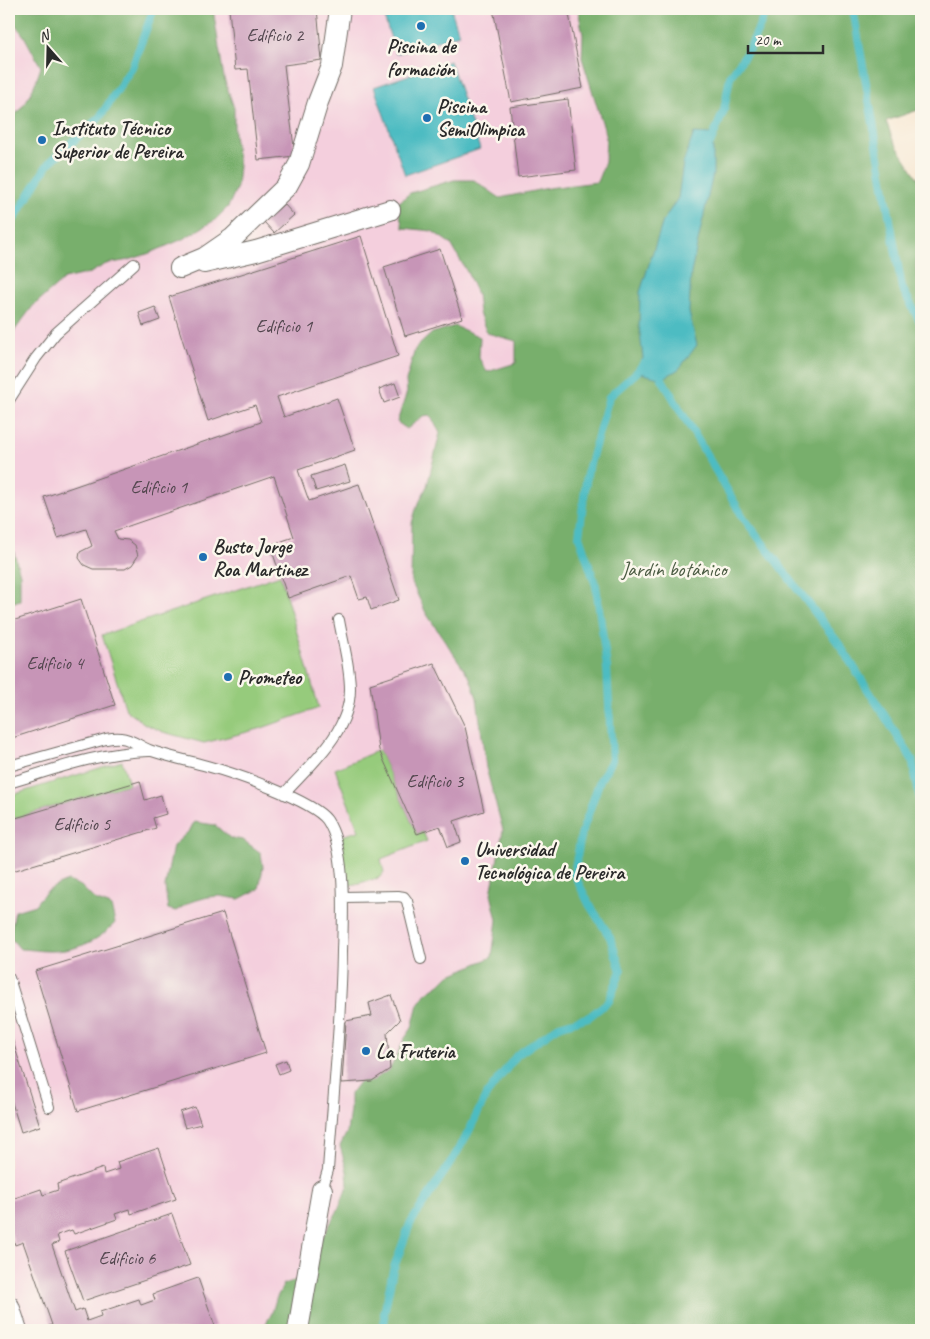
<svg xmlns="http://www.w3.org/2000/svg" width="930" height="1339" viewBox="0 0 930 1339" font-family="Caveat,sans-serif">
  <rect width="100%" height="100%" fill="#fbf7ec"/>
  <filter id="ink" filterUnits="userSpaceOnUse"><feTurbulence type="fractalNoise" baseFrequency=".02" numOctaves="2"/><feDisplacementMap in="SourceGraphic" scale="10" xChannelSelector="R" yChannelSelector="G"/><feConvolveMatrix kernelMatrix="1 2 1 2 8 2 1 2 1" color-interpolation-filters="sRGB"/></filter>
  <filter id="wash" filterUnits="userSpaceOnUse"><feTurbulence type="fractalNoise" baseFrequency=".0096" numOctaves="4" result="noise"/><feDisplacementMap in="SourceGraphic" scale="20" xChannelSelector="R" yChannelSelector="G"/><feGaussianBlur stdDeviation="1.12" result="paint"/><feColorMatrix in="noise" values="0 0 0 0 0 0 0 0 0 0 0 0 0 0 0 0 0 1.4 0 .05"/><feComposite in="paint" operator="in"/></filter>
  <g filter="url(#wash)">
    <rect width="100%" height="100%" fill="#f7e6d0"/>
    <path fill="#f4cfdd" d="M9 9H847L921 1330H9Z"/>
    <path fill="#96cb7c" stroke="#607b54" d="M280 575 319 708 259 729 204 743 163 732 145 724 126 710 102 635Z
      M379 750 417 834 423 832 427 841 381 859 384 872 379 878 347 886 337 837 359 831 335 769Z
      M122 761 129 784 9 820V796Z"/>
    <path fill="#78af6c" stroke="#526d4c" d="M18 9H213L224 78 234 108V135L239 166 237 187 228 207 215 220 183 239 150 253 129 260 106 264 90 273 64 279 33 306 9 338V120C27 106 34 88 41 67L24 36 10 17Z
      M578 9H921V109L886 121 893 140 921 183V250C912 261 917 279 921 291V1330H262L272 1313 276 1299 284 1284 307 1277 318 1245 337 1212 348 1185 347 1171 340 1146 347 1132 350 1110V1094L359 1082 372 1080 390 1069 405 1038 412 1028 418 1004 426 993 440 984 448 976 492 957 497 920 491 894 503 830 486 768 477 698 470 678 426 613 411 581 412 523 416 509 427 486 440 433 430 415 423 416 407 429 397 422 407 392 406 381 415 349 432 333 455 326 480 337 479 358 487 372 516 363V341L487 333 479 313 477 294 467 272 451 244 432 231 403 228 397 204 410 193 454 180H474L500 198 548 188 597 182 605 162 606 135 582 58 583 35Z
      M9 535 20 574V600L9 604Z
      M194 822 215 825 230 838 243 840 261 853 263 867 259 889 239 899 220 896 208 897 190 902 176 911 168 909 165 887 173 846 190 830Z
      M68 881 81 886 95 900 111 906 115 923C98 942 73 952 48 951 38 951 29 949 20 949L10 937 15 911 35 905C43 892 54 886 68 881Z"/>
    <path fill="#4dbcc2" stroke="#3c7476" d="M411 9H451L459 34 396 54 384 17Z
      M450 61 480 149 405 175 374 87Z
      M694 133 713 134V174L691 273 689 312 697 345 679 369 662 379 637 372 643 358 639 326 640 292 663 221 678 198 683 163Z"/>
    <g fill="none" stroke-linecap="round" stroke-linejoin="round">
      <path stroke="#4dbcc2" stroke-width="8" d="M853 9 902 288 921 323
        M711 142 724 110 730 77 749 49 762 21 764 9
        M9 227 48 164 100 117 132 67 153 11 152 9
        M661 371 662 379 743 517 839 644 912 759 921 804
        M385 1330 384 1314 393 1270 410 1224 453 1159 468 1133 487 1094 517 1055 559 1026 589 1017 609 1001 621 971 610 937 589 904 574 874 581 835 600 780 612 760 607 667 596 586 579 536 587 474 609 397 637 372 643 364"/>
    </g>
    <g id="blocks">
      <path fill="#c795b7" d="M229 9H317L322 60 284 65 295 156 258 160 248 69 235 70Z
        M493 9H568L583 88 511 102Z
        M568 99 576 170 518 177 510 107Z
        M284 204 294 215 274 233 264 222Z
        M361 236 398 356 277 397 284 417 337 398 355 450 298 470 309 501 359 484 399 600 371 610 367 597 359 599 351 576 288 598 270 545 294 537 274 476 114 531 118 539 128 540 135 545 138 556 132 565 125 569H93L84 565 79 558 80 552 92 546 86 529 58 538 44 497 261 422 255 405 208 421 169 297Z
        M440 249 462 318 405 336 384 267Z
        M155 307 160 320 143 326 139 313Z
        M395 383 400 397 384 403 379 389Z
        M345 465 350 481 316 491 311 476Z
        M81 599 115 705 9 739V622Z
        M434 663 465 727 484 811 454 821 461 842 448 847 440 826 417 834 379 750 370 684Z
        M140 781 145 800 161 795 166 814 153 818 156 828 9 872V820Z
        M223 913 266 1053 78 1111 35 971Z
        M391 995 400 1020 387 1033 390 1069 372 1081 342 1083 346 1021 372 1016 369 1003Z
        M9 1029 40 1126 21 1132 9 1093Z
        M286 1060 289 1070 279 1074 275 1064Z
        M195 1107 201 1124 185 1128 180 1112Z
        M159 1148 176 1199 131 1214 130 1209 115 1214 117 1219 74 1234 72 1230 57 1235 59 1242 52 1245 75 1312 83 1309 87 1321 101 1316 100 1312 139 1299 141 1305 155 1300 153 1294 198 1278 215 1326 203 1330H48L47 1327 52 1325 23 1242 15 1245 9 1227V1200L41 1189 43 1195 58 1190 57 1184 103 1168 104 1174 119 1169 117 1162Z
        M172 1214 190 1265 83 1301 65 1251Z"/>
    </g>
  </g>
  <g filter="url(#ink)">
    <use href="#blocks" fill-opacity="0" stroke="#726c65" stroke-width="1"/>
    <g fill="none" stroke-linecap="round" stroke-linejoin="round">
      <defs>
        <path id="lane" d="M9 400 36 358 56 333 134 264
          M9 766 106 739C111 738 116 737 121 738 132 739 142 748 152 751 170 757 189 761 207 766 233 773 312 800 327 820 347 850 343 916 342 951 341 1024 333 1097 328 1170L322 1190
          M9 783C55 769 101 752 149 751
          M284 794C311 764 350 732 350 689 350 666 343 643 339 620
          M344 897 398 896 404 897 407 901 421 959
          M9 978 49 1107"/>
        <path id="street" d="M204 263 256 251 390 210
          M180 268 204 258 233 238 287 186 299 164 318 102 332 66 340 9
          M9 1306 17 1330
          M298 1330 322 1190"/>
      </defs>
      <use href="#lane" stroke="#726c65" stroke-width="12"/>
      <use href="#street" stroke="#726c65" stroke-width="22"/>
      <use href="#lane" stroke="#fff" stroke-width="10"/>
      <use href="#street" stroke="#fff" stroke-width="20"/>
    </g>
  </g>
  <g fill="#1f6fb2" stroke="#fbf7ec" stroke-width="2">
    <circle cx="421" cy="26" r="5"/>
    <circle cx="427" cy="118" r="5"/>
    <circle cx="42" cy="140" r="5"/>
    <circle cx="203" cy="557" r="5"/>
    <circle cx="228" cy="677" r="5"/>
    <circle cx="465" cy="861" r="5"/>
    <circle cx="366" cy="1051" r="5"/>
  </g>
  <g text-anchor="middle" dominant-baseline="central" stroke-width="5" stroke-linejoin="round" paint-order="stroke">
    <g font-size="18" fill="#52464e">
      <text x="275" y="35">Edificio 2</text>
      <text x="284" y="326">Edificio 1</text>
      <text x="159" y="487">Edificio 1</text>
      <text x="55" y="663">Edificio 4</text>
      <text x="435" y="781">Edificio 3</text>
      <text x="82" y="824">Edificio 5</text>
      <text x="127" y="1258">Edificio 6</text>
    </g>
    <g font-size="20" font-weight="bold" fill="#2b2b2b" stroke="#fbf7ec" text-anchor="start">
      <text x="421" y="46" text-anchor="middle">Piscina de<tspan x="421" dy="23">formación</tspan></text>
      <text x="437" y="106">Piscina<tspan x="437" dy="23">SemiOlimpica</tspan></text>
      <text x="52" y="128">Instituto Técnico<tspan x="52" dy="23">Superior de Pereira</tspan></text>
      <text x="213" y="546">Busto Jorge<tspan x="213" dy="23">Roa Martinez</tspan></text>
      <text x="238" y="677">Prometeo</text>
      <text x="475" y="849">Universidad<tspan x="475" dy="23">Tecnológica de Pereira</tspan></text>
      <text x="376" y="1051">La Fruteria</text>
    </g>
    <g font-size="20" fill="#4b5b43" stroke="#fbf7ec">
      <text x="674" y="569">Jardín botánico</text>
    </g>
  </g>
  <rect width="930" height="1339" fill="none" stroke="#fbf7ec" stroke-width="30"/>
  <g transform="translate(48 48) rotate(340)" stroke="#fbf7ec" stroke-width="4" paint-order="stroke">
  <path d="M0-4L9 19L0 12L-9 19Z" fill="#2b2b2b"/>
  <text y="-8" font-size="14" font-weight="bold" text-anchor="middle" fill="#2b2b2b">N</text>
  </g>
  <path d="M748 45v8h75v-8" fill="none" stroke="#2b2b2b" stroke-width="2.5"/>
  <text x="755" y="45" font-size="15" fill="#2b2b2b" stroke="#fbf7ec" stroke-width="4" paint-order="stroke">20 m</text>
</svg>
